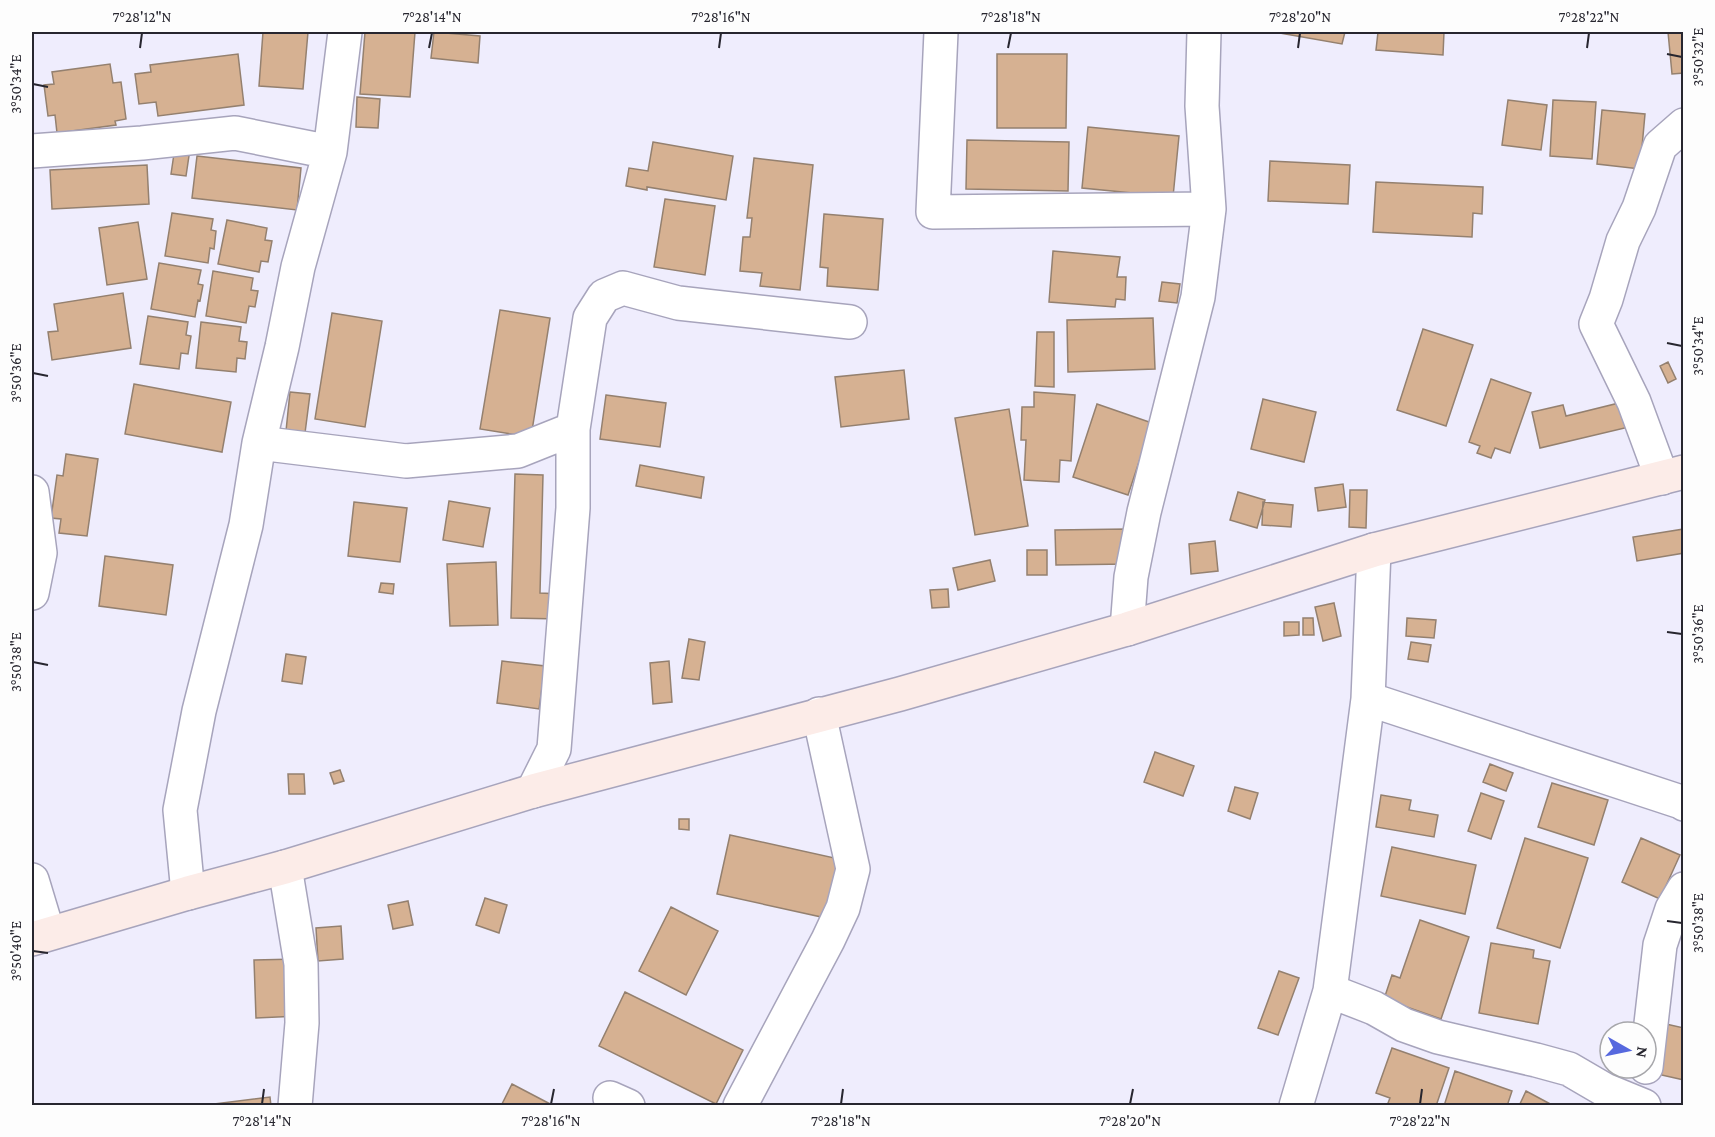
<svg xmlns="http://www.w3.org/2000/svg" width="1715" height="1137" viewBox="0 0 1715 1137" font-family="'Crimson Pro',serif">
  <rect width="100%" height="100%" fill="#efedfd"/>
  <path fill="#d6b192" stroke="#94806f" stroke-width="1.5" d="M263 32H308L303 89 259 86Z
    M365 32H415L410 97 360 94Z
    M434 32 480 36 478 63 431 58Z
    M1274 32H1345L1342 44Z
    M1378 32H1444L1443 55 1376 50Z
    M1668 32H1684V73L1672 74Z
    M238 54 244 105 158 116 156 102 139 104 135 74 151 72 150 65Z
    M997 54H1067L1066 128H997Z
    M110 64 113 83 121 82 126 119 115 121 116 125 57 133 55 115 48 116 44 85 54 84 52 72Z
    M357 97 380 99 378 128 356 127Z
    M1508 100 1547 105 1541 150 1502 145Z
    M1553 100 1596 102 1592 159 1550 156Z
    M1602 110 1645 114 1640 169 1597 164Z
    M1088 127 1179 136 1173 197 1082 188Z
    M967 140 1069 142 1068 191 966 189Z
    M653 142 733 156 726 200 647 187V190L626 186 629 168 648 171Z
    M175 147 190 149 186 176 171 174Z
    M197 156 301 168 297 210 192 198Z
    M754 158 813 165 800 290 760 286 762 273 740 271 743 237H750L752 218H747Z
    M1270 161 1350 165 1348 204 1268 201Z
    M147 165 149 204 52 209 50 170Z
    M1376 182 1483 187 1482 214 1473 213 1472 237 1373 232Z
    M665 199 715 206 705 275 654 267Z
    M172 213 213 219 211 230 216 231 214 249 210 248 208 263 165 256Z
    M824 214 883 219 878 290 827 286 828 268 820 267Z
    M227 220 267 228 265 240 272 241 268 262 261 261 259 272 218 264Z
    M138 222 147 279 107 285 99 228Z
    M1053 251 1120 257 1117 277H1126L1125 300 1116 299 1115 307 1049 302Z
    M159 263 201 270 198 284 203 285 200 301 198 300 195 317 151 309Z
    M213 271 253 278 251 290 258 291 255 307 249 306 246 323 206 316Z
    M1162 282 1180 284 1177 303 1159 301Z
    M123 293 131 348 52 360 48 332 58 331 54 304Z
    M500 310 550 318 531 437 480 429Z
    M332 313 382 321 365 427 315 419Z
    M148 316 188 322 186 335 191 336 188 354 181 353 179 369 140 364Z
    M1153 318 1155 369 1068 372 1067 320Z
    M201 322 241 327 239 341 247 342 245 359 237 358 236 372 196 368Z
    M1423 329 1473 345 1446 426 1397 410Z
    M1037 332H1054V387L1035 386Z
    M1668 362 1676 379 1668 383 1660 366Z
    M904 370 909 419 841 427 835 377Z
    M1491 379 1531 393 1510 453 1495 448 1491 458 1477 453 1480 446 1469 442Z
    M134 384 231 402 222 452 125 434Z
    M290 392 310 394 305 433 286 431Z
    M1034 392 1075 395 1071 461 1060 460 1059 482 1024 480 1026 440H1021L1022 407H1034Z
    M606 395 666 403 660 447 600 439Z
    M1263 399 1316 412 1304 462 1251 449Z
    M1623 402 1629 427 1540 448 1532 412 1563 405 1566 416Z
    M1097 404 1152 423 1128 495 1073 477Z
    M1009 409 1028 526 975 535 955 418Z
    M66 454 98 459 87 536 59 533 61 519 51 518 57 475 63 476Z
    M640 465 704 477 701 498 636 486Z
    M515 474 543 475 540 593 561 594 560 619 511 618Z
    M1343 484 1346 507 1318 511 1315 488Z
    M1350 490H1367L1366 528 1349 527Z
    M1238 492 1265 500 1257 528 1230 520Z
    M449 501 490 508 483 547 443 540Z
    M354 502 407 508 400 562 348 556Z
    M1263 502 1293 505 1291 527 1262 525Z
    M1127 529 1128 564 1056 565 1055 530Z
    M1684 529V553L1637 561 1633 537Z
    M1215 541 1218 571 1191 574 1189 544Z
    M1027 550H1047V575H1027Z
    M105 556 173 565 166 615 99 606Z
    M990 560 995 581 958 590 953 568Z
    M496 562 498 625 450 626 447 564Z
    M381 583 394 584 393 594 379 592Z
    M948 589 949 607 932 608 930 590Z
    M1334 603 1341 636 1323 641 1315 607Z
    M1303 618H1313L1314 635H1303Z
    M1407 618 1436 620 1434 638 1406 636Z
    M1284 622H1299V635L1284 636Z
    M689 639 705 642 699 680 682 678Z
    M1411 642 1431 645 1428 662 1408 659Z
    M286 654 306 657 302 684 282 681Z
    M502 661 545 666 539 709 497 703Z
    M669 661 672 702 653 704 650 663Z
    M1155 752 1194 766 1183 796 1144 782Z
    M1490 764 1513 773 1506 791 1483 782Z
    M340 770 344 781 334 784 330 773Z
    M288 774H304L305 794H289Z
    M1552 783 1608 800 1594 845 1538 827Z
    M1235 787 1258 793 1250 819 1228 811Z
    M1481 793 1504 801 1491 839 1468 831Z
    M1381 795 1411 800 1409 810 1438 815 1434 837 1376 827Z
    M679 819H689V830L679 829Z
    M730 835 839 859 826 918 717 894Z
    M1525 838 1588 858 1560 948 1497 928Z
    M1641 838 1680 855 1660 899 1622 882Z
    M1392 847 1476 865 1465 914 1381 896Z
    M485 898 507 905 499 933 476 925Z
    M408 901 413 925 393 929 388 905Z
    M671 907 718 931 686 995 639 971Z
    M1420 920 1469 937 1441 1019 1384 999 1392 975 1400 978Z
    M341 926 343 959 318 961 316 928Z
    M1491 943 1534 950 1533 958 1550 961 1538 1024 1479 1013Z
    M297 959 299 1016 256 1018 254 960Z
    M1279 971 1299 978 1278 1035 1258 1028Z
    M625 992 743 1050 716 1104 599 1046Z
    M1666 1024 1684 1028V1080L1657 1074Z
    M1392 1048 1449 1068 1436 1106H1395L1388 1103 1390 1098 1376 1093Z
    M1455 1071 1512 1091 1507 1106H1444Z
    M512 1084 554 1106H501Z
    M1526 1091 1554 1106H1519Z
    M270 1097 271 1106H198Z"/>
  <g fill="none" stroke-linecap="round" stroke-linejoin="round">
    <defs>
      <path id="street" d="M941 32 933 212 1209 209
        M32 151 142 143 235 133 330 152
        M259 443 406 461 518 451 573 429
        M1662 478 1634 402 1596 324 1606 299 1623 241 1639 208 1660 146 1684 125
        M32 492 40 553 32 593
        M1127 629 1131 577 1144 512 1198 297 1209 209 1202 106 1204 32
        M1368 699 1681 802 1684 804
        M533 791 554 749 573 508V429L590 318 604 296 623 288 678 303 850 322
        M285 867 301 964 302 1023 295 1106
        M32 880 48 933
        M188 893 180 810 199 711 246 525 259 443 282 347 298 267 330 152 345 32
        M1330 991 1374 1008 1404 1025 1438 1037 1536 1060 1569 1069 1605 1090 1644 1106
        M1646 1067 1660 945 1672 909 1684 889
        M610 1098 628 1106
        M740 1106 828 940 843 908 853 869 819 714
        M1296 1106 1330 991 1368 699 1374 550"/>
      <path id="secondary" d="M32 939 188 893 285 867 533 791 900 694 1127 629 1374 550 1684 472"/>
    </defs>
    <use href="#street" stroke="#a7a4bc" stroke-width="36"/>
    <use href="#secondary" stroke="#a7a4bc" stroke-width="36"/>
    <use href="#street" stroke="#fff" stroke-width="33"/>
    <use href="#secondary" stroke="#fcece8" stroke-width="33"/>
  </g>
  <path fill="none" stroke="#27262f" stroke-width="2" d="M140 48 142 33M429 48 432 33M719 48 721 33M1008 48 1011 33M1298 48 1300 33M1587 48 1589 33M1667 54 1682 57M33 84 48 87M1667 343 1682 346M33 373 48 376M1667 632 1682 634M33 662 48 665M1667 921 1682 923M33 951 48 953M262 1104 264 1089M551 1104 554 1089M841 1104 843 1089M1130 1104 1133 1089M1420 1104 1422 1089"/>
  <rect width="1715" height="1137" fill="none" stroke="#fdfdfd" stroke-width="66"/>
  <g transform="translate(1628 1050) rotate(99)"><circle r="28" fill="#fdfdfd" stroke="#a7a7ab" stroke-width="1.5"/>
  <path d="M0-4.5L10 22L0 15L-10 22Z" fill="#5668de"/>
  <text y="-9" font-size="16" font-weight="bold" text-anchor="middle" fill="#27262f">N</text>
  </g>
  <rect x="33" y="33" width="1649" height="1071" fill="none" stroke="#27262f" stroke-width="2"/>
  <g font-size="15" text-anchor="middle" fill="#27262f">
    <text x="142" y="22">7°28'12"N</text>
    <text x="432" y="22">7°28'14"N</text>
    <text x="721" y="22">7°28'16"N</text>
    <text x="1011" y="22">7°28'18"N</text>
    <text x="1300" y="22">7°28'20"N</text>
    <text x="1589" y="22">7°28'22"N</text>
    <text transform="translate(1698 57) rotate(-90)" y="5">3°50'32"E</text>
    <text transform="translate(16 84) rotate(-90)" y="5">3°50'34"E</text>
    <text transform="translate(1698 346) rotate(-90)" y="5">3°50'34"E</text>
    <text transform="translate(16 373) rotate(-90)" y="5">3°50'36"E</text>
    <text transform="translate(1698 634) rotate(-90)" y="5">3°50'36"E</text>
    <text transform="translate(16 662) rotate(-90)" y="5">3°50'38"E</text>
    <text transform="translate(1698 923) rotate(-90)" y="5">3°50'38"E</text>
    <text transform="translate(16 951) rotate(-90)" y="5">3°50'40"E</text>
    <text x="262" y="1126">7°28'14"N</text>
    <text x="551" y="1126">7°28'16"N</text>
    <text x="841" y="1126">7°28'18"N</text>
    <text x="1130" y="1126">7°28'20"N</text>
    <text x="1420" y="1126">7°28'22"N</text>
  </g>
</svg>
